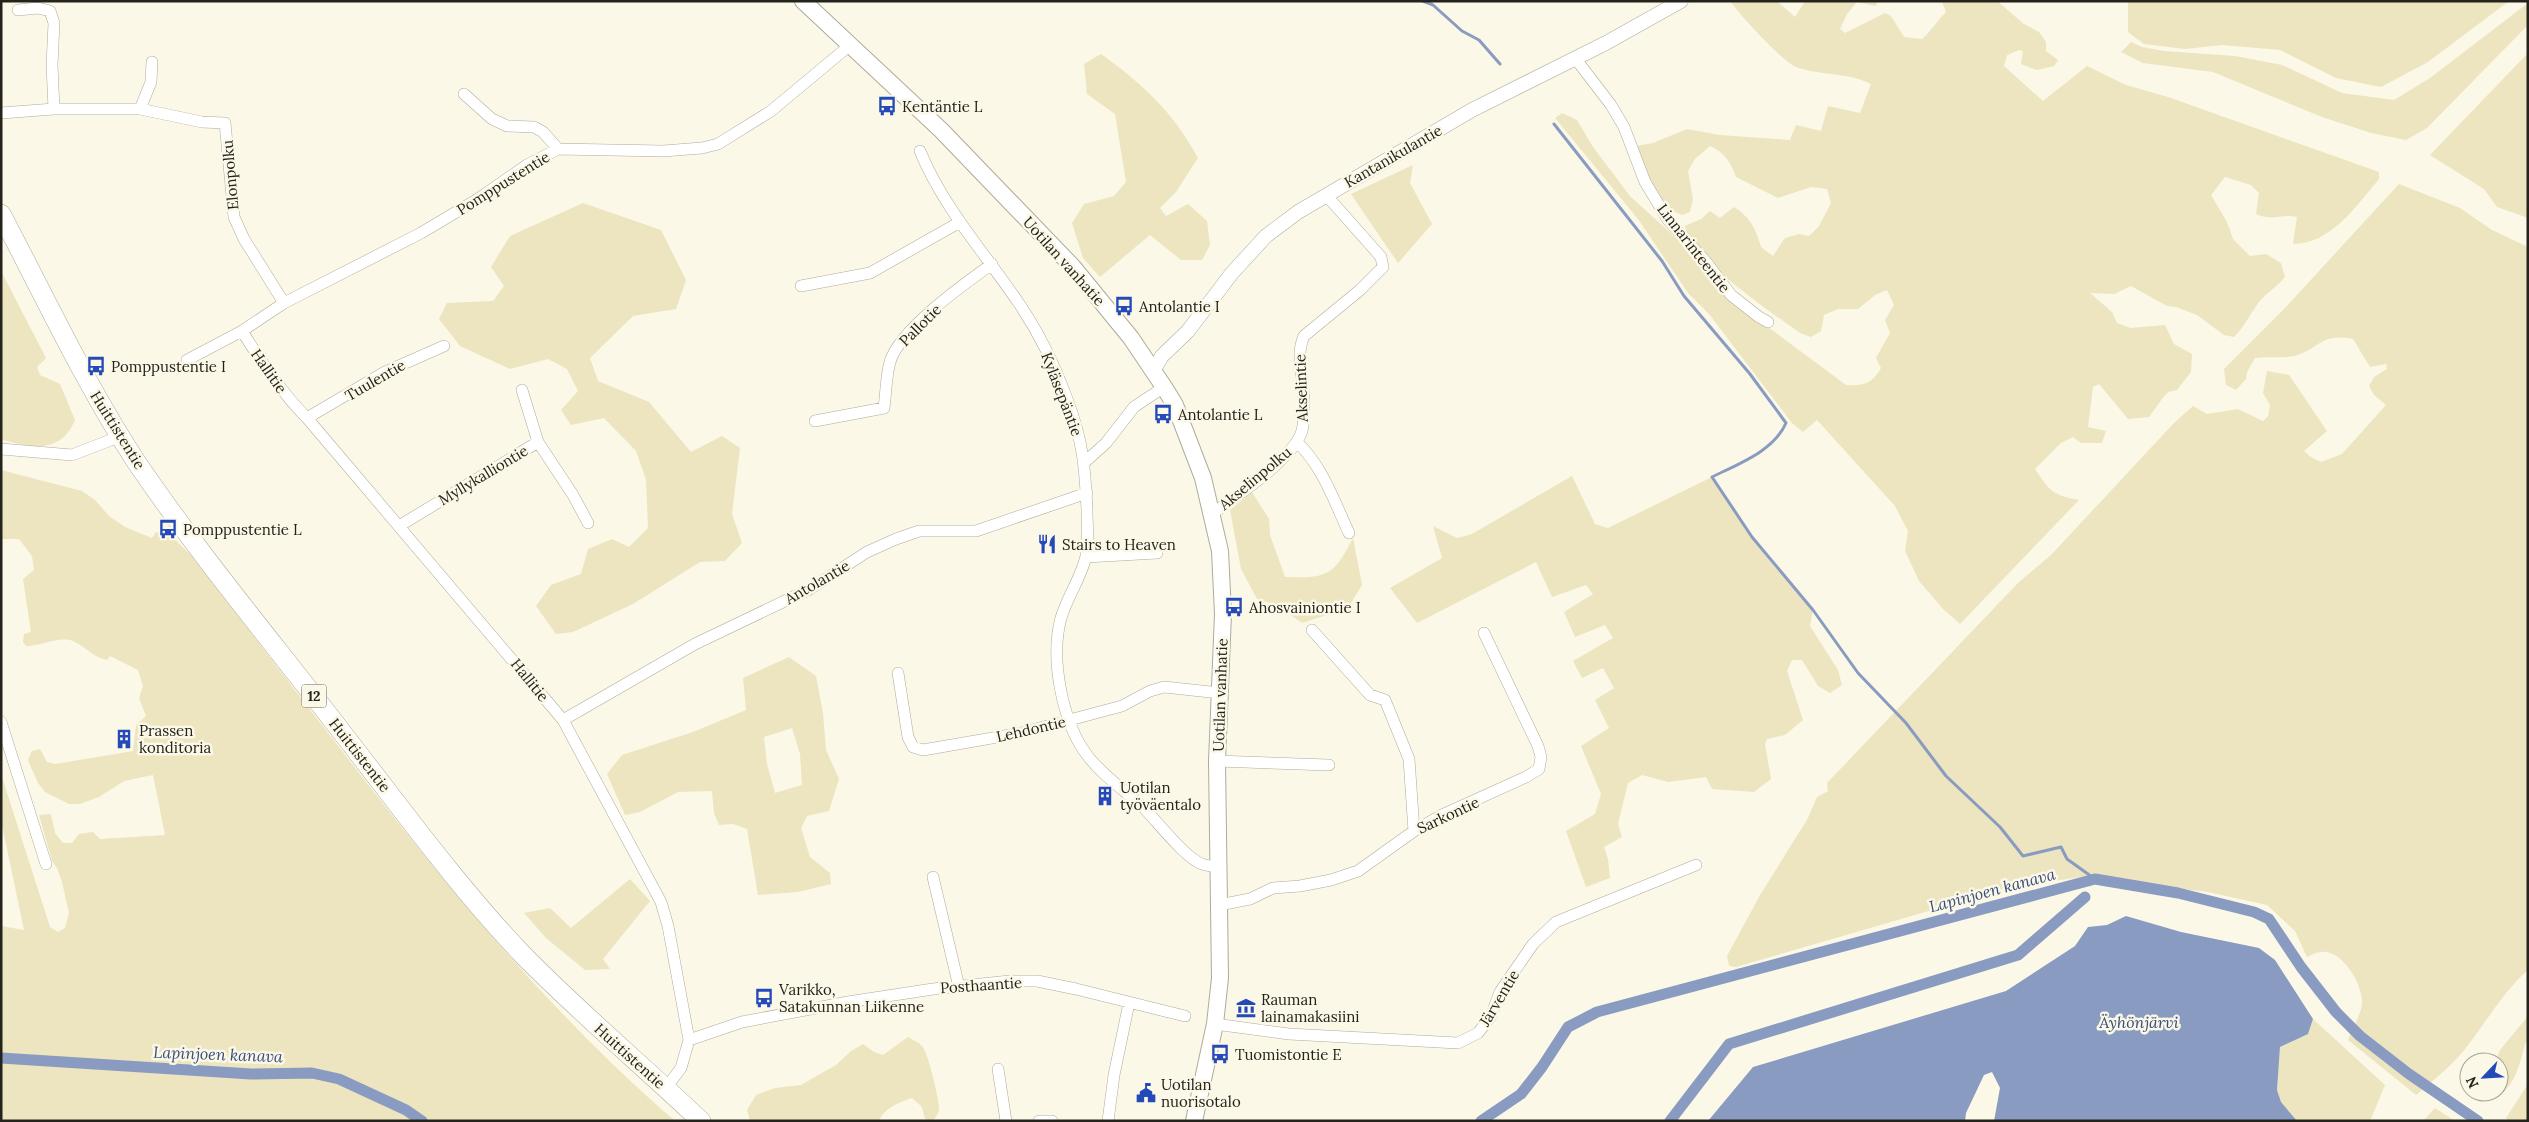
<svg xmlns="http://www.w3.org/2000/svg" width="2529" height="1122" viewBox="0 0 2529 1122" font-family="Lora,serif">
  <rect width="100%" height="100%" fill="#fbf8e7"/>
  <path fill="#ece5c0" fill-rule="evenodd" d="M1730 1H1777L1795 17 1805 1H1879L1875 6 1857 2 1847 14 1840 29 1845 33 1885 13 1891 16 1904 37 1922 39C1931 31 1937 21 1946 12L1942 2 1927 1H1997L2024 24 2039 32 2046 42V51L2058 60 2054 66 2037 70 2021 64 2023 51 2019 50 2007 55 2004 66 2043 101 2087 66 2126 85 2168 97 2379 172V179C2356 206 2331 244 2293 244L2297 217C2279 213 2275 222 2256 214L2259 193 2251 185 2225 177 2211 195 2227 222 2233 239 2250 256 2266 254 2281 263 2285 277C2277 287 2266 293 2259 302 2250 314 2245 326 2234 337L2224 335 2197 315 2176 307 2167 306 2131 286 2114 294 2090 293 2112 312 2117 323 2131 328 2165 325 2174 344 2192 354 2191 372 2177 390 2168 392 2162 399 2149 417 2128 419 2099 384 2093 387 2088 427 2106 431 2102 443H2081L2073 437 2061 443 2035 469C2050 491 2052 495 2079 500L1960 624 1943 609 1919 581 1905 551 1908 531 1895 506 1817 420 1803 432 1792 423 1709 314 1688 293 1638 219 1555 118 1562 113 1577 120 1593 147 1630 196 1675 237 1717 283 1768 327 1846 385C1863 386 1872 384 1881 368L1876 358 1890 333 1885 320 1894 305 1887 290 1875 295 1858 309H1838L1824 315 1821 331 1811 337 1800 333C1774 314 1687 256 1685 226L1701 219 1710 211 1720 218 1734 207C1750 217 1756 229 1761 247L1773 256 1785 238 1799 234 1809 236 1819 226 1831 203 1827 189 1811 187 1778 198 1736 177C1731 162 1724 152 1710 146L1695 159 1688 171 1693 199 1690 212 1682 215C1655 204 1640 172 1630 147L1653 143 1687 129 1720 135 1790 140 1796 125 1821 131 1828 106 1860 113 1871 84C1848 72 1821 76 1796 67 1783 62 1739 14 1730 1Z
    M2128 1H2509L2428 62 2381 87 2336 78 2280 50 2222 45 2185 49 2144 44 2128 32Z
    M2528 3V25L2427 128 2406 140 2371 133 2322 117 2213 72 2143 63 2121 52 2131 42 2142 47 2164 51 2235 56 2282 65 2342 93 2394 100 2430 78Z
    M2528 53V218L2497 207 2484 189 2430 155Z
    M1101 54C1143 84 1173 112 1198 158L1176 192 1160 208 1166 216 1188 204 1207 221 1210 245 1202 260H1181L1150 235 1100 277 1083 258 1072 223 1084 204 1114 196 1126 182 1115 114 1087 94 1084 64Z
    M1413 165 1410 183 1432 224 1398 263 1351 194Z
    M2399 184 2460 208 2492 230 2528 247V970C2504 991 2488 1019 2469 1044 2455 1063 2435 1079 2416 1095L2348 1040C2352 1029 2361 1015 2362 1003 2363 985 2342 949 2321 952 2317 952 2311 955 2307 957L2295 931 2267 905 2208 892 2142 884 2096 875 2060 880 1970 899 1736 967 1729 966 1727 956 1759 897 1808 818 1817 797 1828 791 1827 783 2019 582 2051 555 2174 423 2193 406 2207 414 2238 409 2263 421 2268 416 2270 405 2263 393 2267 371 2289 375 2327 431 2304 451 2311 457 2321 462 2342 454 2386 405 2374 395 2369 386 2374 377 2387 369 2386 364 2370 367 2353 339C2323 333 2321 346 2298 355 2286 359 2268 356 2255 358L2247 372 2246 379 2236 390 2226 385 2224 369 2285 308Z
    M583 203 661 230 686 280 676 309 633 316 590 358 598 381 649 402 691 452 722 436 740 448 732 514 742 543 725 561 700 562 633 604 573 632 556 634 536 606 551 585 581 574 588 549 612 539 629 547 648 528 646 480 636 451 604 418 571 425 561 410 578 391 567 369 548 359 510 369 460 346 439 319 447 303 493 301 504 286 491 267 510 236Z
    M1 271 46 358 37 367 40 375 60 384 75 420C60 455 30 448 1 439Z
    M1 470 82 491 95 500 109 516 125 527 152 538 156 532 172 537 191 555C243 622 294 689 346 756 448 888 548 1011 675 1121H1V926L24 930 1 820V774L50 927 58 932 65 928 69 913 62 882 57 868 52 861 39 815 51 814 55 833 63 843H72L79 834 93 832 100 839 165 835 153 775 124 781 99 797 80 804H69L45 792 38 783 28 760 32 751 40 749 47 762 55 764 133 751 136 725 146 716 139 698 143 686 138 670 110 656 107 660C94 658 85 646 73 641 59 636 41 646 26 646L23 642 24 634 31 632 23 579 34 570 32 556 19 539H1Z
    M1572 476 1595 524 1608 528 1712 477 1752 537 1813 610 1810 626 1838 670 1842 685 1830 693 1818 686 1802 660H1792L1787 671 1803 720 1785 735 1767 739 1765 744 1771 779 1754 792 1712 789 1706 777 1668 782 1642 775 1628 783 1618 824 1622 837 1604 847 1608 859 1610 878 1586 887 1566 831 1595 814 1601 794 1581 746 1609 728 1595 700 1614 688 1603 668 1582 678 1573 661 1613 638 1605 625 1575 637 1564 612 1593 594 1586 585 1552 597 1536 562 1417 623 1390 588 1442 558 1433 526 1457 538 1472 534Z
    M1252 492 1269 519 1270 535 1285 577C1327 578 1333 577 1353 538L1362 585 1348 608 1302 623 1277 605 1257 599 1241 569 1230 510Z
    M789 657 816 676 823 713 826 750 839 779 829 811 807 816 801 828 810 857 830 873 831 884 798 892 758 895 747 829 733 824 719 825 714 813 712 791 678 792 640 812 625 815 607 774 622 755 693 732 746 710 743 678ZM792 728 800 754 802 785 775 793 767 764 764 737Z
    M630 879 650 901 603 959 610 969 585 970 546 938 524 913 550 908 571 928Z
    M2528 1016V1045L2526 1041C2520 1062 2516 1087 2495 1098L2489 1092H2499V1062H2495L2500 1050Z
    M2313 1019 2385 1085 2370 1121H2297L2281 1102 2277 1090 2280 1047 2308 1034Z
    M908 1037C913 1040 918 1042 922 1046 928 1052 940 1102 939 1111 938 1114 935 1118 933 1121L925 1119 922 1107 912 1098C900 1102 884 1108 879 1121H750L747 1110 756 1095 775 1088 801 1085 836 1065 851 1051 863 1044 874 1052 883 1055Z
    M2528 1084V1121H2508L2506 1118Z
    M2435 1108 2455 1121H2423Z"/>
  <path fill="#899bc0" d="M2126 916 2181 932 2259 948 2275 960 2313 1019 2308 1034 2280 1047 2277 1090 2281 1102 2297 1121H1994L2000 1088 1992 1072 1984 1075 1966 1113 1965 1121H1708L1753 1067 2006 991 2075 946 2088 927 2107 925Z"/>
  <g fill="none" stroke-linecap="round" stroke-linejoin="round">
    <path stroke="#899bc0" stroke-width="3" d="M1423 1 1433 5 1462 31 1479 40 1500 64
      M1554 124 1662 261 1684 296 1750 374 1786 423C1774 451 1738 464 1712 477L1752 537 1813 610 1858 673 1906 723 1946 776 2000 827 2023 856 2061 847 2067 859 2095 879"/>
    <path stroke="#899bc0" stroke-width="11" d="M1 1058 251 1074 312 1073 339 1079 406 1110 422 1121
      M1481 1121 1521 1094 1542 1067 1568 1027 1597 1012 2095 879 2178 893 2254 912 2269 919 2301 967 2336 1012 2360 1036 2409 1074 2478 1121
      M1670 1121 1729 1044 2018 955 2085 897"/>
    <defs>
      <path id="minor" d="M18 10 38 8 50 11 54 23 52 65 54 109
        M1575 58 1611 105 1624 127 1645 182 1668 220 1707 263 1731 295 1759 317 1768 322
        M464 94 492 119 507 126 534 127 543 132 558 149
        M140 109 151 82 152 62
        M1 113 54 109H140L202 122 225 123 234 217 244 239 284 303
        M920 151C943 207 984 252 1018 302 1038 331 1055 366 1067 399 1083 441 1085 467 1087 510 1087 525 1089 541 1086 556 1082 576 1067 597 1061 618 1050 658 1062 722 1087 755 1101 774 1124 790 1142 806 1157 821 1185 858 1202 864 1207 866 1213 866 1218 867
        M801 286 870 273 960 222
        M242 331C261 362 281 392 307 418L563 720 661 902 668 926 689 1040 681 1068 666 1088
        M187 360 242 331 284 303 421 233 478 199 527 165 558 149 663 151 702 148 718 144 771 111 849 46
        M522 390 538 442
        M307 418 385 372 444 346
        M815 421 884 408C886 393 886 376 890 362 899 330 964 284 992 264
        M1297 442C1323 467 1334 501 1349 533
        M1 449 72 455 121 436
        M1085 462 1106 443 1134 407 1164 387
        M1213 513C1237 496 1293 459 1302 431 1305 419 1304 401 1303 388 1302 370 1296 354 1304 336L1360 290 1383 267 1381 257 1326 195
        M399 526 538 442 573 495 588 523
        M1086 557 1157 553
        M1312 630 1370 695 1385 700 1409 759 1414 831
        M898 673 908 737 913 747 923 750 1021 733 1122 706 1150 691 1164 687 1220 693
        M563 720 695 644 810 589 867 552 896 539 919 531H976L1087 493
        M1 722 46 864
        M1217 761 1329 765
        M933 877 959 987
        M1219 905 1250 899 1273 888 1300 886 1331 880 1358 871 1414 831 1442 815 1526 777 1539 769 1541 757 1538 746 1484 633
        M1215 1024 1289 1034 1458 1043 1478 1033 1491 1016 1500 992 1533 944 1556 922 1696 865
        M689 1040 742 1022 848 1002 933 989 1010 981H1037L1076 989 1185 1016
        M998 1069 1006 1121
        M1039 1121H1052
        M1108 1121 1114 1075 1129 1003"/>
      <path id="tertiary" d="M1153 371 1162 356 1188 331 1232 273 1266 236 1298 212 1472 110 1606 43 1681 1"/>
      <path id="secondary" d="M803 1 941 130 1073 267 1131 338 1164 387 1175 405 1203 478 1220 551 1223 614 1217 761 1220 978 1215 1024 1194 1121"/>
      <path id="trunk" d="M1 214C45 297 85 384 137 463 201 557 275 645 344 735 402 809 458 887 523 955 580 1013 642 1065 701 1121"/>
    </defs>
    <use href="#minor" stroke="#aeab9b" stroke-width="12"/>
    <use href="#tertiary" stroke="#aeab9b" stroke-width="15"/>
    <use href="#secondary" stroke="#aeab9b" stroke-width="18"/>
    <use href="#trunk" stroke="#aeab9b" stroke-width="20"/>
    <use href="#minor" stroke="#fff" stroke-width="11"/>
    <use href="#tertiary" stroke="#fff" stroke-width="14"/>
    <use href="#secondary" stroke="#fff" stroke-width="16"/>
    <use href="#trunk" stroke="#fff" stroke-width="19"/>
  </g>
  <defs>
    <symbol id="bus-bare" viewBox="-9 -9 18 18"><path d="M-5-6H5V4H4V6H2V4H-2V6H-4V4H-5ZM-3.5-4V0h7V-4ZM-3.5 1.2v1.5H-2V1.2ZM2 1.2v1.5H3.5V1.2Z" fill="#2449b8" stroke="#fbf8e7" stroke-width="2.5" paint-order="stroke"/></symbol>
    <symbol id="restaurant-bare" viewBox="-9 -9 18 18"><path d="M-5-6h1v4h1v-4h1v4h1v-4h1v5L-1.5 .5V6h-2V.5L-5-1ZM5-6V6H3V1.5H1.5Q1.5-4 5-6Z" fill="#2449b8" stroke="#fbf8e7" stroke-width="2.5" paint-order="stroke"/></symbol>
    <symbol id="building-bare" viewBox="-9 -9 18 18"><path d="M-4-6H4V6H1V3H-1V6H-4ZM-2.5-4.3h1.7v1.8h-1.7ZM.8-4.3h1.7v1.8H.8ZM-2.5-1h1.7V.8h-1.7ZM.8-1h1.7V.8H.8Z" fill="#2449b8" stroke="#fbf8e7" stroke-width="2.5" paint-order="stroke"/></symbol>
    <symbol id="museum-bare" viewBox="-9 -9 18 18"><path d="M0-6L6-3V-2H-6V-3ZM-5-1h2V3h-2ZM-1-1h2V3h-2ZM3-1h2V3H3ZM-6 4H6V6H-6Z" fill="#2449b8" stroke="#fbf8e7" stroke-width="2.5" paint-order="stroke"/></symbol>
    <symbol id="civic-bare" viewBox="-9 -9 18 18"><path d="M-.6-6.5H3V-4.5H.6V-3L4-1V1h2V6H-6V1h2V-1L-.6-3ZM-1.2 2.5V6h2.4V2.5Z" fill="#2449b8" stroke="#fbf8e7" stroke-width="2.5" paint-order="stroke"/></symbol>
  </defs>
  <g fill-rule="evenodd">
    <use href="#bus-bare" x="873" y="92" width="28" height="28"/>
    <use href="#bus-bare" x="1110" y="292" width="28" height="28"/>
    <use href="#bus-bare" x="82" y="352" width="28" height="28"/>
    <use href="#bus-bare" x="1149" y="400" width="28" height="28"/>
    <use href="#bus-bare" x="154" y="515" width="28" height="28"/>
    <use href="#restaurant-bare" x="1033" y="530" width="28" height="28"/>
    <use href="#bus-bare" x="1220" y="593" width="28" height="28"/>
    <use href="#building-bare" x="110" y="725" width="28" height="28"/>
    <use href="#building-bare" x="1091" y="782" width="28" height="28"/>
    <use href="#bus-bare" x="750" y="984" width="28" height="28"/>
    <use href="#museum-bare" x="1232" y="994" width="28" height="28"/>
    <use href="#bus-bare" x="1206" y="1040" width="28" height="28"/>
    <use href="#civic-bare" x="1132" y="1079" width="28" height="28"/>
  </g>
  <g text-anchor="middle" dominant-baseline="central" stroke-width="5" stroke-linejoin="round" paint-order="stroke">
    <rect fill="#fbf8e7" stroke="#646359" stroke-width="1" x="301.5" y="684.5" width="25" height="23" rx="4"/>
    <g font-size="14" font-weight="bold" fill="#24231c">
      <text x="314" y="696">12</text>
    </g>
    <g font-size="15" fill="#24231c" stroke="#fbf8e7" text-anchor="start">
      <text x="902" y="106">Kentäntie L</text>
      <text x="1139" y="306">Antolantie I</text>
      <text x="111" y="366">Pomppustentie I</text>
      <text x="1178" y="414">Antolantie L</text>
      <text x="183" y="529">Pomppustentie L</text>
      <text x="1062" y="544">Stairs to Heaven</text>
      <text x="1249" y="607">Ahosvainiontie I</text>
      <text x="139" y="730">Prassen<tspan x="139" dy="17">konditoria</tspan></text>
      <text x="1120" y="787">Uotilan<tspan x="1120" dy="17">työväentalo</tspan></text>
      <text x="779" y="989">Varikko,<tspan x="779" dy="17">Satakunnan Liikenne</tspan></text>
      <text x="1261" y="999">Rauman<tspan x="1261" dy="17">lainamakasiini</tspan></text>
      <text x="1235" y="1054">Tuomistontie E</text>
      <text x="1161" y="1084">Uotilan<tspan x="1161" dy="17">nuorisotalo</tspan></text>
    </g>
    <g font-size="15" fill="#24231c" stroke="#fbf8e7">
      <text transform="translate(1393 156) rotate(-30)">Kantanikulantie</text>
      <text transform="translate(230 175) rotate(-95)">Elonpolku</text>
      <text transform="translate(503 183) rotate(-32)">Pomppustentie</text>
      <text transform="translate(1694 248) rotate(52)">Linnarinteentie</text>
      <text transform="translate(1064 261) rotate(48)">Uotilan vanhatie</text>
      <text transform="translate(920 325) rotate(-45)">Pallotie</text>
      <text transform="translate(269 371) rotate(55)">Hallitie</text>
      <text transform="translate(375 380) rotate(-30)">Tuulentie</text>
      <text transform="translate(1301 388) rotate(-92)">Akselintie</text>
      <text transform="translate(1062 394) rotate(69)">Kyläsepäntie</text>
      <text transform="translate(118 430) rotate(58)">Huittistentie</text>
      <text transform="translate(483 475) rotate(-31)">Myllykalliontie</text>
      <text transform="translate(1255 478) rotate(-40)">Akselinpolku</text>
      <text transform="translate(817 582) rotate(-30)">Antolantie</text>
      <text transform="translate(530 680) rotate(51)">Hallitie</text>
      <text transform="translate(1220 695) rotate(-88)">Uotilan vanhatie</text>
      <text transform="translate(1031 729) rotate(-13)">Lehdontie</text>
      <text transform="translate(360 755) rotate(52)">Huittistentie</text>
      <text transform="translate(1448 815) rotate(-25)">Sarkontie</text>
      <text transform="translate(981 985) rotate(-4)">Posthaantie</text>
      <text transform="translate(1499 998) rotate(-59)">Järventie</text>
      <text transform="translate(630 1056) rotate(42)">Huittistentie</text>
    </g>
    <g font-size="16" font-style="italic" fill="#384e80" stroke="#fbf8e7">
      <text transform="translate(1992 890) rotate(-15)">Lapinjoen kanava</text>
      <text x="2139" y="1022">Äyhönjärvi</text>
      <text transform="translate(218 1054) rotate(2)">Lapinjoen kanava</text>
    </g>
  </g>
  <rect width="2529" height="1122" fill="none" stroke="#24231c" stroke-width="5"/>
  <g transform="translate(2484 1077) rotate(245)"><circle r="24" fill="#fbf8e7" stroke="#a5a396"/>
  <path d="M0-4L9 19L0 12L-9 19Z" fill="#2449b8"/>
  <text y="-8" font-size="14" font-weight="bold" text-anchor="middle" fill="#24231c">N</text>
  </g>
</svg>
